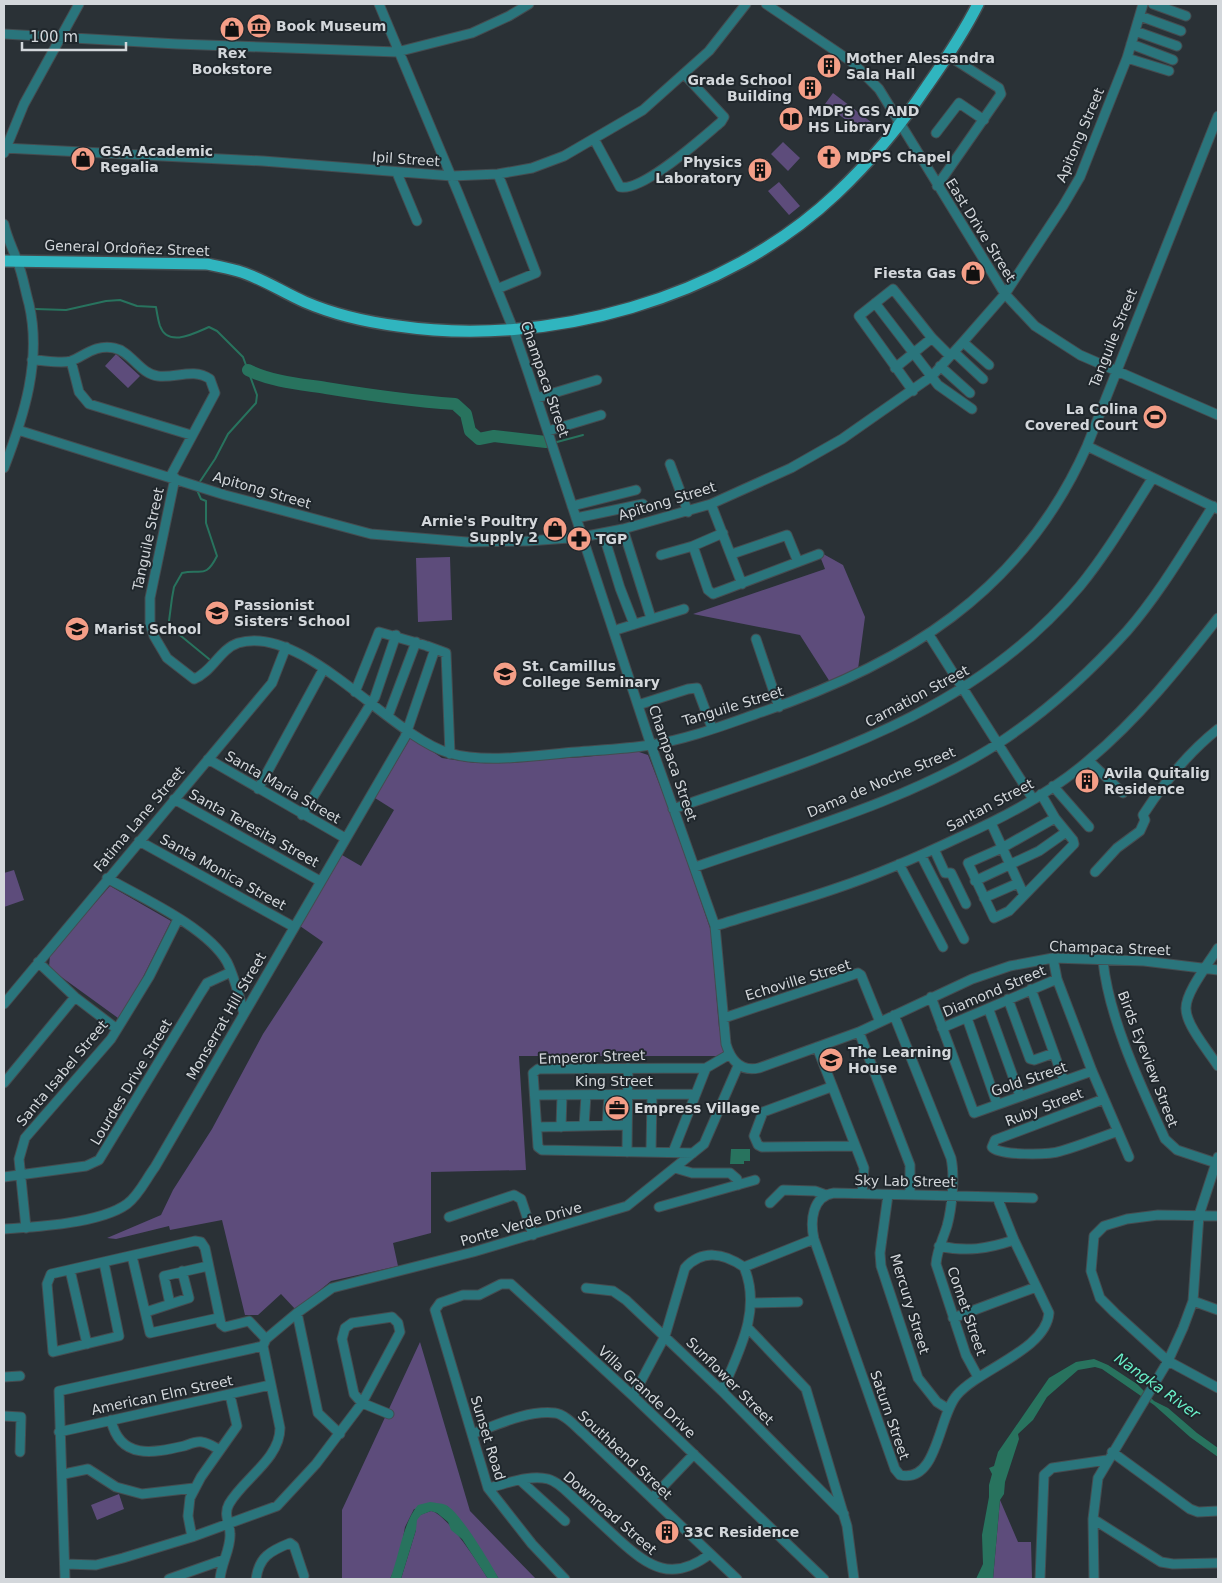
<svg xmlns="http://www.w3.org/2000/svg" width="1222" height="1583" viewBox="0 0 1222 1583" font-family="'DejaVu Sans',sans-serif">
  <rect width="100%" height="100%" fill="#2a3136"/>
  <path fill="#5d4c7b" d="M833 93 871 122 863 133 825 104Z
    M783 142 800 158 788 171 771 154Z
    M779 182 800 206 789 215 768 191Z
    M116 354 140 376 128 388 105 366Z
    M818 551 843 565 865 617 858 669 830 682 800 635 693 614 825 569Z
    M450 557 452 620 418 622 416 558Z
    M411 737 442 758 476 763 585 757 636 751 648 755 669 809 711 931 719 1027 725 1052 720 1056H519L526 1170 431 1172V1233L393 1243 398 1266 331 1281 296 1310 281 1294 258 1315H245L222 1220 170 1230 169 1226 116 1239 107 1238 161 1215 173 1190 212 1129 263 1034 323 942 300 926 342 855 361 866 394 810 375 798Z
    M14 870 24 900 4 907V873Z
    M110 886 171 921 136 991 118 1018 49 968 50 954Z
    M420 1342 470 1511 536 1579H499L467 1530 447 1506 414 1509 405 1527 399 1559 390 1579H342V1510Z
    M119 1494 124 1509 97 1520 91 1505Z
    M1000 1500 1018 1542H1031L1032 1579H993Z
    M431 1511C447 1514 479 1564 488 1579H401L416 1530V1520L420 1515Z"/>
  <path fill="#28735e" d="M731 1149H750V1161H744V1164H730Z
    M1094 1359 1108 1365 1137 1384 1154 1401 1168 1408 1197 1433 1218 1448V1457L1190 1437 1154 1405 1102 1369 1095 1367 1078 1370 1047 1397 1033 1420 1018 1434 1019 1439 1005 1482 1004 1494 1000 1500 993 1579H976L983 1564 982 1535 989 1497V1485L992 1474 989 1468 994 1466 998 1452 1049 1378 1076 1362Z
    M430 1502C435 1503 441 1503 446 1505 460 1512 491 1564 499 1579H488L462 1539 451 1530 448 1522 437 1513 431 1511 421 1515 417 1520 416 1530 401 1579H390C399 1557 403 1522 418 1505Z"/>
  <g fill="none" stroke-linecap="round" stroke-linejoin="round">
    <path stroke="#28735e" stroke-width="2" d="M35 309 66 310 106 301 120 300 137 306 156 307C157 313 158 320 160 326 168 348 195 333 209 327L217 331 243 357 257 395 256 403 228 434 215 459 199 483
      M557 442 583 435
      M197 490 201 499 206 501V523L217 556C205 580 201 568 182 573L174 587 172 598 169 621 170 627 209 659"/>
    <path stroke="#28735e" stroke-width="12" d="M248 370C273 382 300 384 326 388 369 395 412 401 455 404L466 414 470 431 479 439 494 436 546 442"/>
    <defs>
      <path id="minor" d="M379 4 459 195 514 331 529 375 651 745 715 926 726 1044C731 1061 741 1072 759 1068L859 1032 972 979 1010 966 1053 958 1144 961 1218 970
        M766 4 852 62 879 89 1005 294 1035 326 1080 355 1218 415
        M1153 4 1186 16
        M1140 16 1181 31
        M1135 31 1177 46
        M4 34 177 44 397 52 472 33 509 16 529 4
        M1131 44 1173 60
        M1127 58 1169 71
        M936 133 959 103 984 120
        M594 139 620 187C643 192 703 137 721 122L724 117 684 74
        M4 148 263 161 452 176 498 174 532 168 564 156 643 110 709 51 746 4
        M4 153 24 104 79 4
        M397 173 417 221
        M937 186 1001 94 999 88 949 56
        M4 224C7 238 13 249 18 263 23 276 25 290 29 304 42 360 24 416 4 468
        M497 289 536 273 498 174
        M875 303 938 385 972 409
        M963 342 989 365
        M954 352 983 379
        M32 360C43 360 61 364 71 361 84 356 96 344 114 348 131 351 140 374 158 376 177 378 193 368 210 379L215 393 170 477
        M71 361 79 392 89 404 191 435
        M940 366 970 393
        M895 368 932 338
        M913 391 859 316 893 289 932 338 950 356
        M537 398 597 380
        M18 430 225 495 371 534 467 542 528 541 582 537 623 529 711 504 791 468 842 439 932 376 963 342 1005 294 1063 206 1080 177 1127 58 1143 4
        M548 431 601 415
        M1087 446 1218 509
        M670 464 688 512
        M175 478 150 598V624L154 636 167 658 194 679C212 672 220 649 238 643 303 623 389 735 449 753 486 764 538 755 576 752 600 750 625 749 650 745 685 740 722 726 756 714 903 665 1022 593 1087 446L1218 116
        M711 504 742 584
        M572 506 636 490
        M576 518 643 504
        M623 529 651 618
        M603 533 620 588 634 624
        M693 546 708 590 713 594 819 554
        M732 554 787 535 798 562
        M661 555 693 546 723 533
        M619 629 684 609
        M929 635 1033 799
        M756 639 779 707
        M427 646 446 653 450 754
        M355 692 379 632 424 645
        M638 705 688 689 697 688 712 728
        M388 716 416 642
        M208 759 345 838
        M1089 761 1123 793
        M1053 786 1089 827
        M258 789 323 670
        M1041 794 1055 818 1073 840 1074 844 1009 911 994 918 968 863 1002 848 1055 818
        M174 799 320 881
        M673 809C825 756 973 714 1080 586 1107 553 1129 515 1152 479
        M302 815 375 697 396 635
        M991 823 1024 895
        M139 841 294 927
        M934 849 945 873H951L966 904
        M921 855 964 939
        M899 864 943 947
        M695 867C795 832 909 801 999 743 1046 712 1089 673 1127 631 1160 593 1186 548 1213 506
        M1095 872 1117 848 1140 831 1145 820 1143 815C1163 784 1189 752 1218 729
        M107 878C142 898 207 927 227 962 235 978 239 996 244 1014
        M975 881 1039 851 1066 832
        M984 898 1018 883
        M715 926C756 913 797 902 837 888 879 874 920 856 960 837 1005 817 1051 793 1089 760 1138 719 1179 668 1218 618
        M1218 948C1209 963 1185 993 1186 1009 1186 1025 1209 1052 1218 1066
        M1053 958 1057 979 1092 1071 1129 1157
        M1103 961C1109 1019 1141 1086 1165 1139L1177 1150 1216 1163
        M38 962 75 997 117 1029
        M1031 989 1064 1081
        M931 997 974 1113 1092 1071
        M1008 999 1030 1059 1034 1060 1054 1053
        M4 1004 272 683 286 647
        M989 1010 1020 1096
        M894 1015 951 1158C955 1176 952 1208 947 1226 943 1239 937 1250 936 1264L966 1355 978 1377
        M724 1018 858 973 861 975 880 1022
        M967 1018 997 1104
        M942 1028 1057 979
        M859 1032 910 1165V1194
        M817 1047 864 1168 862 1193
        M4 1083 75 997
        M831 1087 763 1112 754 1136 758 1145 762 1147 855 1146
        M535 1095 694 1094
        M1104 1099 995 1140 992 1147C999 1156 1049 1155 1061 1151 1079 1146 1098 1138 1116 1132
        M607 1125 609 1095
        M584 1126 586 1095
        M538 1127 627 1125
        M561 1127 562 1095
        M651 1151 652 1095
        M627 1152 628 1068
        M673 1152 706 1068
        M693 1153 542 1150 538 1147 533 1073 538 1069 706 1068 730 1054
        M675 1168 692 1173H730L737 1179 738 1185
        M4 1177 86 1166 99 1160 200 994 207 983 231 972
        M888 1195 880 1253 881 1266 918 1378 937 1402 948 1409
        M997 1197 1014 1240 1049 1313C1046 1350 979 1369 957 1395 938 1416 938 1484 900 1475L895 1469 814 1239C810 1221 812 1196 834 1193L1033 1198
        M770 1203 783 1190 815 1191 826 1195
        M659 1207 755 1180
        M1218 1216 1158 1215 1127 1219 1104 1226 1094 1236 1091 1271 1100 1298 1115 1313 1168 1361 1218 1388
        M449 1217 514 1195 521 1199 533 1235
        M26 1228 19 1159 25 1138 111 1039 149 977 178 919
        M4 1229C37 1227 101 1223 127 1204 139 1195 146 1179 155 1167L405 737 435 649
        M939 1246C967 1252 987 1249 1014 1240
        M132 1256 150 1333 218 1318
        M104 1263 119 1336 53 1352 47 1284 51 1274 195 1241 201 1242 205 1248 221 1324 225 1327 249 1321 266 1339
        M744 1267 814 1239
        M70 1270 87 1344
        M586 1288 613 1291 626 1300 722 1391 844 1514
        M1193 1301 1218 1310
        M751 1303 798 1302
        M170 1304 164 1276 208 1266
        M146 1312 189 1298 182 1271
        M297 1313 318 1413 340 1434
        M953 1318 1036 1287
        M748 1328 806 1389 847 1526 854 1579
        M263 1346 266 1339 297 1313 332 1288 473 1252 627 1206 704 1144 738 1066
        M4 1377 20 1376
        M633 1396 665 1336 685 1268C702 1249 724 1253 744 1267 762 1310 739 1351 722 1391
        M4 1416 21 1417 20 1452
        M111 1420C120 1460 153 1453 184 1446 190 1444 196 1441 202 1442 209 1443 214 1447 220 1450
        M59 1432 270 1385
        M472 1434C497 1425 527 1410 555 1413 565 1414 576 1427 583 1433L737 1579
        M1112 1452 1190 1509 1198 1512 1218 1511
        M64 1474 88 1469 116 1487 142 1494 194 1488
        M521 1481 565 1521
        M488 1488C506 1484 530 1474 548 1479 559 1482 568 1493 576 1500 590 1513 604 1526 618 1539 649 1567 672 1583 710 1554
        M652 1498 694 1454
        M1093 1519 1161 1562 1173 1564 1218 1563
        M192 1537 188 1516 190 1498 201 1477 237 1426 230 1395
        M65 1564 96 1565 123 1558 192 1537 277 1506 316 1464 362 1403 400 1332 398 1323 392 1317 352 1323 345 1328 342 1339 354 1394 362 1403 389 1414
        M65 1579 59 1391 263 1346
        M169 1579 223 1560
        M220 1579C221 1564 231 1548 230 1534 230 1523 223 1515 229 1504 243 1479 280 1459 280 1428L263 1346
        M256 1579C259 1557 270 1551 290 1543L294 1546 304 1576
        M565 1579 532 1544 488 1488 435 1310 440 1303 463 1295H479L501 1284H511L633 1396 824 1579
        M1040 1579 1044 1475 1052 1468 1107 1460
        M1094 1579 1093 1519 1098 1478 1168 1361 1183 1328 1193 1301 1199 1215 1218 1157"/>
      <path id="major" d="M4 261 207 264C217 266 228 268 238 271 262 278 282 292 305 302 333 314 367 322 398 326 547 348 725 299 836 194 871 161 901 125 927 86 946 59 963 34 978 4"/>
    </defs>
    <use href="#minor" stroke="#454c50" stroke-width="11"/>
    <use href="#major" stroke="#454c50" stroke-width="14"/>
    <use href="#minor" stroke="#2a757c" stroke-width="9"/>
    <use href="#major" stroke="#30b5bf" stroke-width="11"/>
  </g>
  <defs>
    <symbol id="museum-disc" viewBox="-11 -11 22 22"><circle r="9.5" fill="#f49e87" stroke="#20272c"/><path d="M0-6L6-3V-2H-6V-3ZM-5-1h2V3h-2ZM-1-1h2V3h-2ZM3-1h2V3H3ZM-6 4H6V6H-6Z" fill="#111"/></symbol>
    <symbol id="shop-disc" viewBox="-11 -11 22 22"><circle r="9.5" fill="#f49e87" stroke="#20272c"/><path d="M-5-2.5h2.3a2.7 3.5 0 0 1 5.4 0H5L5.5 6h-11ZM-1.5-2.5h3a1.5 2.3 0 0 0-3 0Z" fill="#111"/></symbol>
    <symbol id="building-disc" viewBox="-11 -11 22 22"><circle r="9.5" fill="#f49e87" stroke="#20272c"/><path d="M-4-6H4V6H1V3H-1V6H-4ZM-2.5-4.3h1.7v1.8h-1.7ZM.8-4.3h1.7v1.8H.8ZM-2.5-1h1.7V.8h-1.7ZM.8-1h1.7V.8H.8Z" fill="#111"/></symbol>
    <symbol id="library-disc" viewBox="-11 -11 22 22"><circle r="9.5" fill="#f49e87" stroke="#20272c"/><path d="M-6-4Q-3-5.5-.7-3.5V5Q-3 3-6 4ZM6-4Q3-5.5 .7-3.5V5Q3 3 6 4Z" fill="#111"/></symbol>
    <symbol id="church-disc" viewBox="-11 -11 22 22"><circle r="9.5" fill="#f49e87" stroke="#20272c"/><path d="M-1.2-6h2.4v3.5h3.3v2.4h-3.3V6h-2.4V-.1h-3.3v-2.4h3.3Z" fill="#111"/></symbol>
    <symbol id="stadium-disc" viewBox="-11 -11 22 22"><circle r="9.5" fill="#f49e87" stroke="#20272c"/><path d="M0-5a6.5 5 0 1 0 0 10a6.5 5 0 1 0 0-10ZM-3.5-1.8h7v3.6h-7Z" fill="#111"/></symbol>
    <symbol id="pharmacy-disc" viewBox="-11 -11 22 22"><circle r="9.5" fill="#f49e87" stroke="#20272c"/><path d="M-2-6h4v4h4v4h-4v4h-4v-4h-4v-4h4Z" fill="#111"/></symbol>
    <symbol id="school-disc" viewBox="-11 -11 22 22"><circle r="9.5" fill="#f49e87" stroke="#20272c"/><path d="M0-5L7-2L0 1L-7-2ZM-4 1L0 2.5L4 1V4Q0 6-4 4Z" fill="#111"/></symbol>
    <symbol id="university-disc" viewBox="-11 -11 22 22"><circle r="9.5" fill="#f49e87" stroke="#20272c"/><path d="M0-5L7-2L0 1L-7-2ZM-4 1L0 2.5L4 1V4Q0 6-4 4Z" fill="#111"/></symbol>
    <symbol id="office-disc" viewBox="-11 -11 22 22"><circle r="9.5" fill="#f49e87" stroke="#20272c"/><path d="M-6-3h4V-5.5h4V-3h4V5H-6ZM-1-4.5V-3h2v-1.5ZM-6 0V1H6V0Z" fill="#111"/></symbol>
  </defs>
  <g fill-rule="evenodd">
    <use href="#museum-disc" x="245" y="12" width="28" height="28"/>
    <use href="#shop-disc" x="218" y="15" width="28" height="28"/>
    <use href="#building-disc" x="815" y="52" width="28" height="28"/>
    <use href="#building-disc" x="796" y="74" width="28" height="28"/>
    <use href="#library-disc" x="777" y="105" width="28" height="28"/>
    <use href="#church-disc" x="815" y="143" width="28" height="28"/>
    <use href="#shop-disc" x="69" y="145" width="28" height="28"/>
    <use href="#building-disc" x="746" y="156" width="28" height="28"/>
    <use href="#shop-disc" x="959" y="259" width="28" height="28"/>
    <use href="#stadium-disc" x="1141" y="403" width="28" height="28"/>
    <use href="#shop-disc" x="541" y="515" width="28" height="28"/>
    <use href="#pharmacy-disc" x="565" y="525" width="28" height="28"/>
    <use href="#school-disc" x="203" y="599" width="28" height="28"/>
    <use href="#school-disc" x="63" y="615" width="28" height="28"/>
    <use href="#university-disc" x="491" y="660" width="28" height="28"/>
    <use href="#building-disc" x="1073" y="767" width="28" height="28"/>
    <use href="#school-disc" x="817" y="1046" width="28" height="28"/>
    <use href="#office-disc" x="603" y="1094" width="28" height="28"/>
    <use href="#building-disc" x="653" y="1518" width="28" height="28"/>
  </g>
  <g text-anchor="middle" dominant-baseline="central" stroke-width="4" stroke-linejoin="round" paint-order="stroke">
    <g font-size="14" font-weight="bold" fill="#d3d7db" stroke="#20272c" text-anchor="start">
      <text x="276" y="26">Book Museum</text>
      <text x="232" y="53" text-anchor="middle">Rex<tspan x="232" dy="16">Bookstore</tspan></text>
      <text x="846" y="58">Mother Alessandra<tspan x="846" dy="16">Sala Hall</tspan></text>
      <text x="792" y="80" text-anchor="end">Grade School<tspan x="792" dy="16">Building</tspan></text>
      <text x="808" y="111">MDPS GS AND<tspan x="808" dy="16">HS Library</tspan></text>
      <text x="100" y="151">GSA Academic<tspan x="100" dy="16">Regalia</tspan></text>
      <text x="846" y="157">MDPS Chapel</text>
      <text x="742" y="162" text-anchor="end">Physics<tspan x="742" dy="16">Laboratory</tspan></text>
      <text x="956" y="273" text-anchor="end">Fiesta Gas</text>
      <text x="1138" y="409" text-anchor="end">La Colina<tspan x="1138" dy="16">Covered Court</tspan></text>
      <text x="538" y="521" text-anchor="end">Arnie's Poultry<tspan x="538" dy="16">Supply 2</tspan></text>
      <text x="596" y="539">TGP</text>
      <text x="234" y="605">Passionist<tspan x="234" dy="16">Sisters' School</tspan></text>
      <text x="94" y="629">Marist School</text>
      <text x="522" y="666">St. Camillus<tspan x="522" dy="16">College Seminary</tspan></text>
      <text x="1104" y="773">Avila Quitalig<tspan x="1104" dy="16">Residence</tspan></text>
      <text x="848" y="1052">The Learning<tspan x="848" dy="16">House</tspan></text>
      <text x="634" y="1108">Empress Village</text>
      <text x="684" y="1532">33C Residence</text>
    </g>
    <g font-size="14" fill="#d3d7db" stroke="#20272c">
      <text transform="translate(1080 135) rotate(-67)">Apitong Street</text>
      <text transform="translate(406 159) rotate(4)">Ipil Street</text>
      <text transform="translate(981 230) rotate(58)">East Drive Street</text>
      <text transform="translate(127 248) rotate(2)">General Ordoñez Street</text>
      <text transform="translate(1113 338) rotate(-68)">Tanguile Street</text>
      <text transform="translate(545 379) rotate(71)">Champaca Street</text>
      <text transform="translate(262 490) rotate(16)">Apitong Street</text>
      <text transform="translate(667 501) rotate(-17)">Apitong Street</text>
      <text transform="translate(148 539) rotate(-78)">Tanguile Street</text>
      <text transform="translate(917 696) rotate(-28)">Carnation Street</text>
      <text transform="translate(733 706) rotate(-17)">Tanguile Street</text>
      <text transform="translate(673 763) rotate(71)">Champaca Street</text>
      <text transform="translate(881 782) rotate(-23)">Dama de Noche Street</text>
      <text transform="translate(283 787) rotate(30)">Santa Maria Street</text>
      <text transform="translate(990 805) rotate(-28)">Santan Street</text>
      <text transform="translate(139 819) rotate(-50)">Fatima Lane Street</text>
      <text transform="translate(254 828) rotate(29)">Santa Teresita Street</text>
      <text transform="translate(223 872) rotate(29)">Santa Monica Street</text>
      <text transform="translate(1110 948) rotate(2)">Champaca Street</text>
      <text transform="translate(798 980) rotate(-17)">Echoville Street</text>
      <text transform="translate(994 991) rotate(-23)">Diamond Street</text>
      <text transform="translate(226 1016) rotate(-60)">Monserrat Hill Street</text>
      <text transform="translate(592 1057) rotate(-2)">Emperor Street</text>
      <text transform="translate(1148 1059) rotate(69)">Birds Eyeview Street</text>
      <text transform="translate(62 1073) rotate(-50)">Santa Isabel Street</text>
      <text transform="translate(1029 1079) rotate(-19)">Gold Street</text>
      <text x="614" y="1081">King Street</text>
      <text transform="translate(131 1082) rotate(-59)">Lourdes Drive Street</text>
      <text transform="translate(1044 1107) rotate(-21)">Ruby Street</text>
      <text transform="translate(905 1181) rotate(1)">Sky Lab Street</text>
      <text transform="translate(521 1224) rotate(-16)">Ponte Verde Drive</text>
      <text transform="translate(910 1304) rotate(73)">Mercury Street</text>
      <text transform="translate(967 1311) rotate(71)">Comet Street</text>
      <text transform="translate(730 1381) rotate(45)">Sunflower Street</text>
      <text transform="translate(647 1392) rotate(43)">Villa Grande Drive</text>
      <text transform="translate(162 1395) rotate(-12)">American Elm Street</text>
      <text transform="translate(890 1415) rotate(71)">Saturn Street</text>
      <text transform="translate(488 1438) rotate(73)">Sunset Road</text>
      <text transform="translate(625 1455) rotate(43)">Southbend Street</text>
      <text transform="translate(610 1513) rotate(41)">Downroad Street</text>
    </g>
    <g font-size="15" font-style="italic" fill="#69f0c8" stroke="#20272c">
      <text transform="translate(1157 1386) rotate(36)">Nangka River</text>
    </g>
  </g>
  <rect width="1222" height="1583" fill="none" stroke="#d3d7db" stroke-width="10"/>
  <path d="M22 42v8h104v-8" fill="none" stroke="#d3d7db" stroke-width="2.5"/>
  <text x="30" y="42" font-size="15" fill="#d3d7db" stroke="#20272c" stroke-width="4" paint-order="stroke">100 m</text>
</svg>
